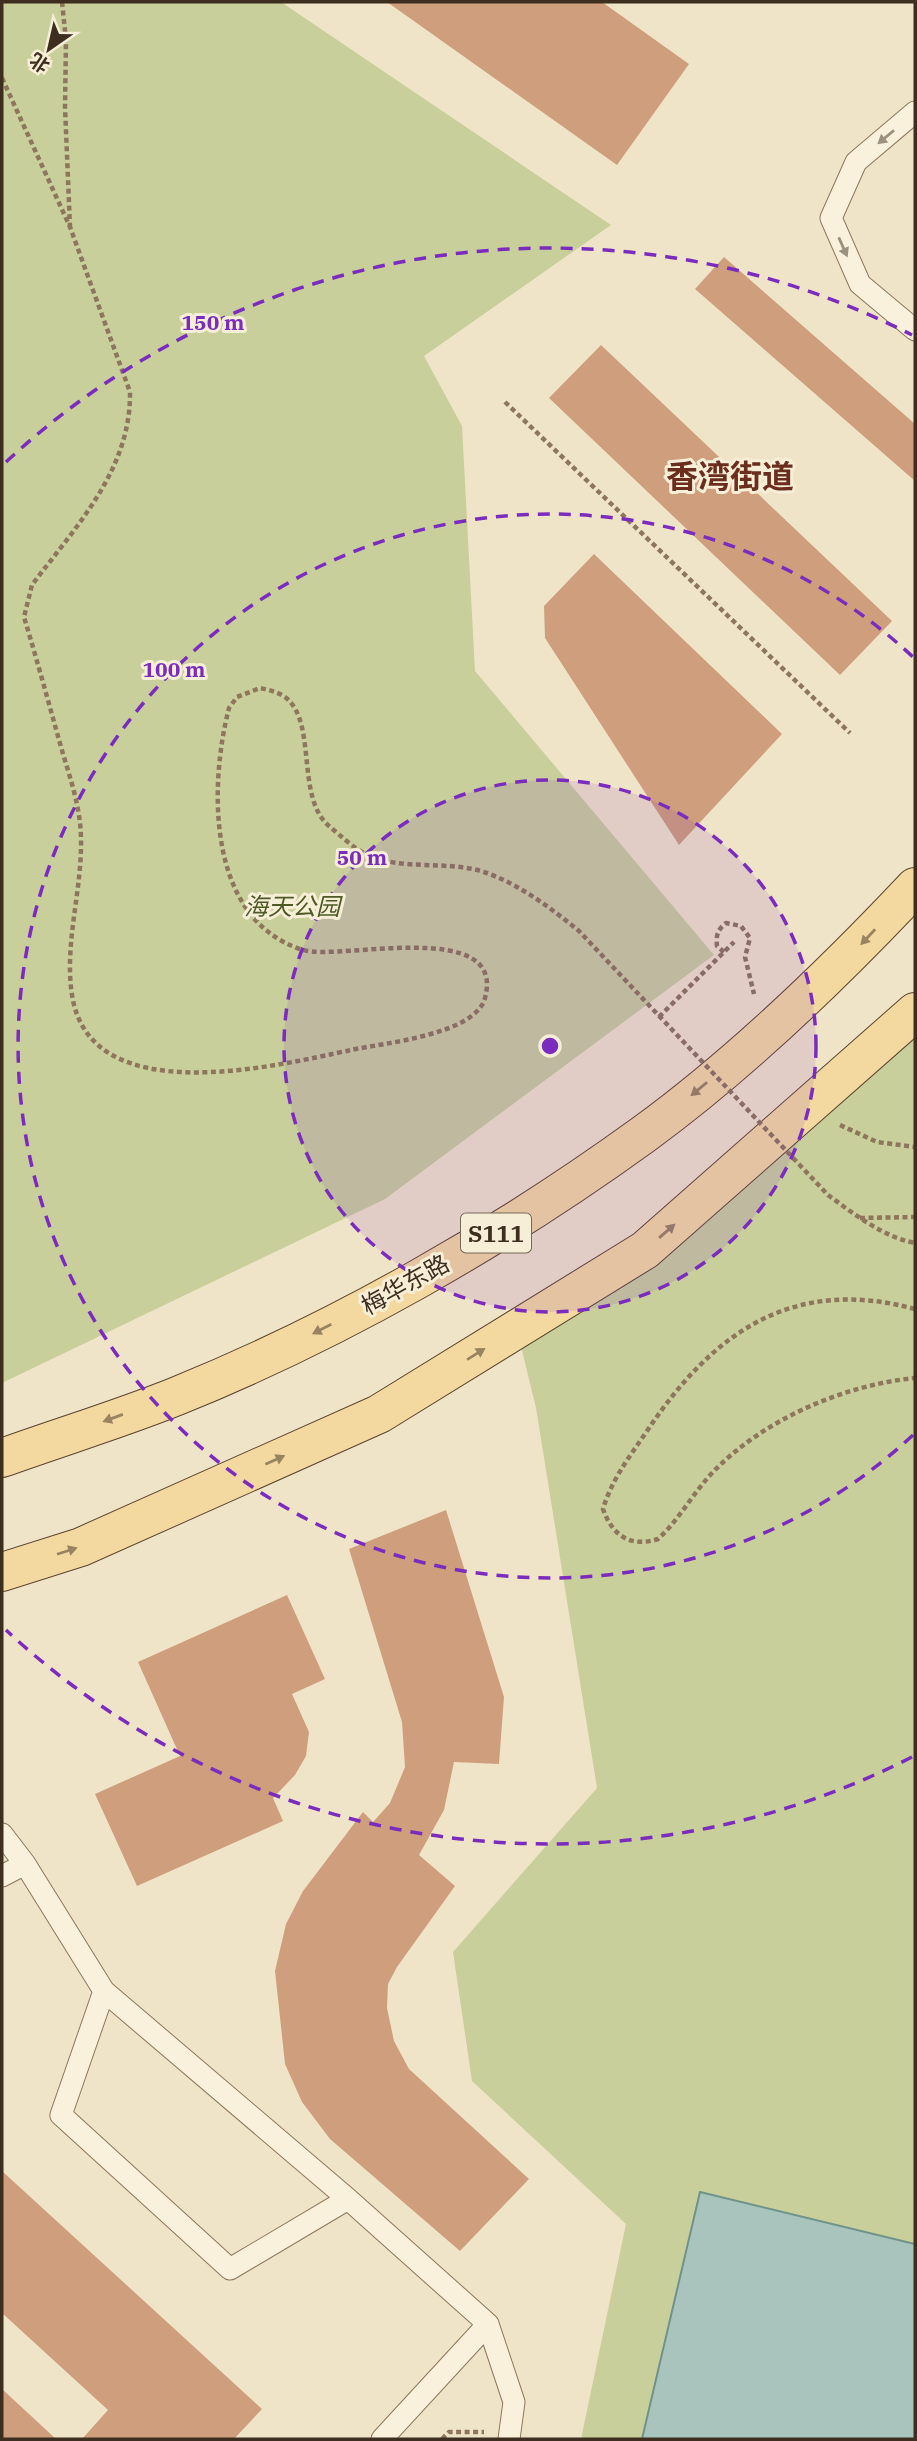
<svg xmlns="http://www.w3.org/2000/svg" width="917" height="2441" viewBox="0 0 917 2441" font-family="'IBM Plex Serif','Noto Sans SC',serif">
  <rect width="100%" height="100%" fill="#f0e4c8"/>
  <path fill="#c9cf9b" d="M2 2H281L611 225 424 356 462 426 475 671 714 955 385 1199 2 1383Z
    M915 1012V2439H581L626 2224 472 2081 453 1952 597 1788 536 1408 517 1330Z"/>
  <path fill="#a9c4bc" stroke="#6f938a" stroke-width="2" d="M700 2192 915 2244V2439H642Z"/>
  <path fill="#cf9f7d" d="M387 2H602L689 64 617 165Z
    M724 257 915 424V481L695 289Z
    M601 345 892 621 840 675 549 398Z
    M594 554 782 734 679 845 545 638 544 606Z
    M446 1510 504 1697 499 1764 454 1762 444 1810 419 1855 455 1886 397 1967 388 1984 387 2008 394 2041 409 2069 529 2179 460 2251 330 2139 302 2102 285 2064 275 1971 286 1924 303 1891 363 1812 373 1822 390 1803 405 1767 402 1722 349 1549Z
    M287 1595 325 1679 292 1694 309 1732 306 1756 295 1775 273 1798 283 1821 137 1886 95 1794 180 1756 138 1662Z
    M2 2171 262 2409 234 2439H82L108 2410 2 2313Z
    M2 2389 56 2439H2Z"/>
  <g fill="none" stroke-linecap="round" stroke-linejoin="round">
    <defs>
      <path id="service" d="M915 112 856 162 831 218 860 284 915 330
        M2 1834 25 1864
        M2 1876 25 1864 104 1991 348 2199 488 2324 514 2402 509 2439
        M104 1991 61 2115 230 2269 348 2199
        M382 2439 488 2324"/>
      <path id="primary" d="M2 1458C60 1437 120 1419 177 1396 340 1330 502 1237 644 1134 740 1064 834 973 915 887
        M2 1572 81 1547 379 1414 645 1250 915 1012"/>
    </defs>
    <use href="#service" stroke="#8d765c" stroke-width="23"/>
    <use href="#primary" stroke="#5b4430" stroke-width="40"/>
    <path stroke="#8d765c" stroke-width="4.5" stroke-dasharray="5 3.5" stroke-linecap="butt" d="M62 2 66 40 65 107 70 227
      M505 402 850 733
      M724 952 717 946C716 936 717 930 726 923L741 926 750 938 745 957 754 994
      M659 1017 734 942
      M840 1125 877 1142 915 1147
      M860 1218 915 1217
      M915 1309C793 1276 713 1332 647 1431 630 1456 612 1479 603 1509 612 1535 630 1548 658 1539 679 1520 693 1493 713 1472 763 1420 843 1385 915 1378
      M442 2439 449 2432H484"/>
    <use href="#service" stroke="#faf1dc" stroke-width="21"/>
    <use href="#primary" stroke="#f3d9a0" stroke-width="38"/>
    <path stroke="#8d765c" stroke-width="4.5" stroke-dasharray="5 3.5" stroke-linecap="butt" d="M2 78 70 227 130 392C131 470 76 526 32 585L24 617C37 660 49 704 61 747 70 778 81 808 81 840 82 891 64 944 72 995 90 1112 275 1066 351 1050 383 1043 475 1035 485 998 507 917 340 961 303 950 206 920 209 785 229 708L237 697 260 688C269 690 278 692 285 697 318 722 295 797 329 826 340 835 354 849 368 855 403 871 447 860 484 872 519 884 551 908 579 931L828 1195C854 1214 883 1237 915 1243"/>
  </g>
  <defs><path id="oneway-solid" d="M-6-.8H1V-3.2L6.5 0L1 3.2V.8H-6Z" transform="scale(1.75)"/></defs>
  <g fill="#9c907e">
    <use href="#oneway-solid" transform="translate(886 137) rotate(140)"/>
    <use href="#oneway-solid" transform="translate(843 247) rotate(66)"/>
  </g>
  <g fill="#988460">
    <use href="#oneway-solid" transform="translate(868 937) rotate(133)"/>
    <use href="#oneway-solid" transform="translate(699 1089) rotate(140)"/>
    <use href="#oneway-solid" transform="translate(667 1231) rotate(-41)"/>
    <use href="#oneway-solid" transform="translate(322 1329) rotate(153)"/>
    <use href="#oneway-solid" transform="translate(476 1354) rotate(-32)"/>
    <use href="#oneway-solid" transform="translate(113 1418) rotate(160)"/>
    <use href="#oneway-solid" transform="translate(275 1460) rotate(-24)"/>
    <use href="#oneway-solid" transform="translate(67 1551) rotate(-18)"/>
  </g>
  <circle cx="550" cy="1046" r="266" fill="#7b2cbf" fill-opacity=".12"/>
  <g fill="none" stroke="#7b2cbf" stroke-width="3.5" stroke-dasharray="12 9">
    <circle cx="550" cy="1046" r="266"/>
    <path d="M913 1435A532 532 0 1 1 913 657"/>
    <path d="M912 1757A798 798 0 0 1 6 1630M6 462A798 798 0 0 1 912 335"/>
  </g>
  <g text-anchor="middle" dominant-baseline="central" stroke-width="6" stroke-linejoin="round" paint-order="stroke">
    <rect fill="#f7eed8" stroke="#756857" stroke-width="2" x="461" y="1213.5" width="70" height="39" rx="5"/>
    <g font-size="23" font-weight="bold" fill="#3d2e20">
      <text x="496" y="1233">S111</text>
    </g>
    <g font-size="24" font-style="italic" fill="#4d5a26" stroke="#f7eed8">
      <text x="292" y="906">海天公园</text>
    </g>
    <g font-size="24" fill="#3d2e20" stroke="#f7eed8">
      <text transform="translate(405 1284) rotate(-29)">梅华东路</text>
    </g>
    <g font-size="32" font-weight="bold" fill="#6b2e1e" stroke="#f7eed8">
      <text x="730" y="476">香湾街道</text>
    </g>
  </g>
  <circle cx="550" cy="1046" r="10" fill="#7b2cbf" stroke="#f7eed8" stroke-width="3.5"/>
  <g font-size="21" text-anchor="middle" font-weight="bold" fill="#7b2cbf" stroke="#f7eed8" stroke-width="6" stroke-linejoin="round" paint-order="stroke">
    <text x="213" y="330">150 m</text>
    <text x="174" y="677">100 m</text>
    <text x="362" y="865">50 m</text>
  </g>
  <rect width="917" height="2441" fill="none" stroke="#3d2e20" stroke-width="7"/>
  <g transform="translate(49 49) rotate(214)" stroke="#f7eed8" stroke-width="5" paint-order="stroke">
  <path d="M0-5L12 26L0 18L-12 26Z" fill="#3d2e20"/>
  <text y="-10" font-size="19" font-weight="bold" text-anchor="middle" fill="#3d2e20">北</text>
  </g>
</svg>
